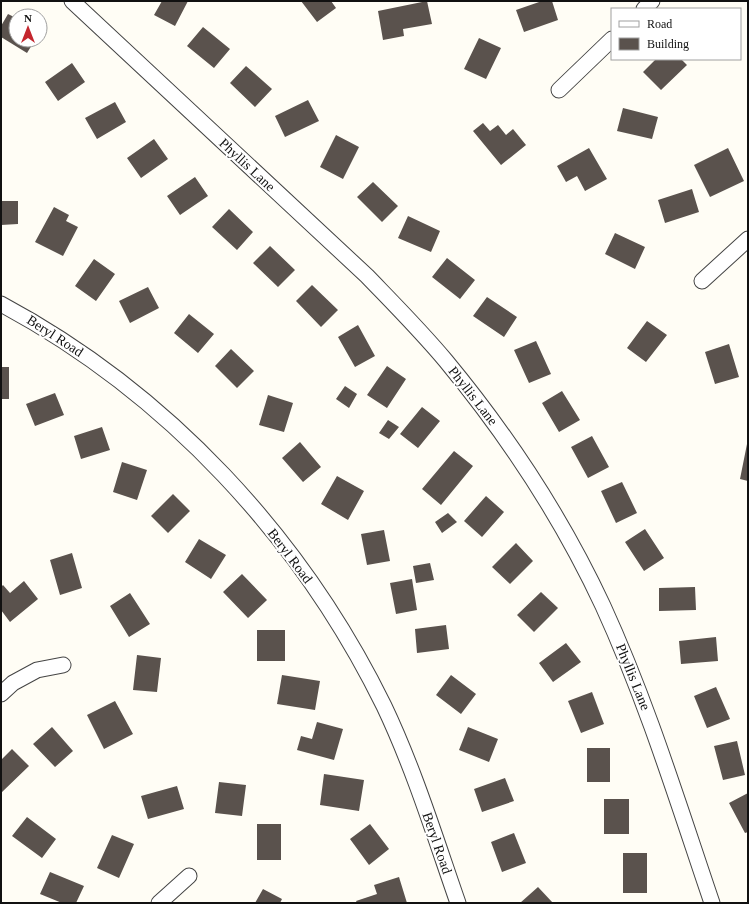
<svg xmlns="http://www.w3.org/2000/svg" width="749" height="904" viewBox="0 0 749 904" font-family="'Times New Roman',serif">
  <rect width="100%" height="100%" fill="#fffdf5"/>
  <path fill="#5a524d" d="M162 1H188L175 26 154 15Z
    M301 1H331L336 8 317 22Z
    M427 1 432 24 403 29 404 36 383 40 378 11Z
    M542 1H552L558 20 524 32 516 10Z
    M8 14 16 18V40H35L27 53 1 37V26Z
    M203 27 230 49 214 68 187 46Z
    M479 38 501 48 486 79 464 69Z
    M656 59H681L687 65 661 90 643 72Z
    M72 63 85 82 58 101 45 82Z
    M246 66 272 89 255 107 230 83Z
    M308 100 319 121 285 137 275 116Z
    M115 102 126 122 97 139 85 118Z
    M623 108 658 117 652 139 617 131Z
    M483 123 490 131 498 125 506 135 513 129 526 145 501 165 473 131Z
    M336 135 359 147 343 179 320 167Z
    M154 139 168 159 141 178 127 158Z
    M589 148 607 179 585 191 577 176 566 182 557 166Z
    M728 148 744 181 710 197 694 165Z
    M195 177 208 196 180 215 167 196Z
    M373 182 398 206 382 222 357 197Z
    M692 189 699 212 665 223 658 200Z
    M1 201H18V224L1 225Z
    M54 207 69 215 66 221 78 227 63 256 35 242Z
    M229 209 253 232 237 250 212 227Z
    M408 216 440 231 431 252 398 238Z
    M615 233 645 247 635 269 605 254Z
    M270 246 295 270 278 287 253 263Z
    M447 258 475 280 460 299 432 277Z
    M94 259 115 274 96 301 75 286Z
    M312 285 338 310 321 327 296 301Z
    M148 287 159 308 130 323 119 301Z
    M487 297 517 317 504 337 473 316Z
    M189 314 214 334 198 353 174 333Z
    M647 321 667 335 646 362 627 348Z
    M358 325 375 356 355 367 338 337Z
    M536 341 551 374 529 383 514 350Z
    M729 344 739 377 715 384 705 352Z
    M231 349 254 371 237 388 215 366Z
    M387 366 406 379 387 408 367 395Z
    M1 367H9V399H1Z
    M345 386 357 394 349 408 336 399Z
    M562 391 580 420 559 432 542 403Z
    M55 393 64 415 35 426 26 404Z
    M268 395 293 403 284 432 259 425Z
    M422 407 440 421 418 448 400 434Z
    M388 420 399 427 389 439 379 433Z
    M102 427 110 450 81 459 74 436Z
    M592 436 609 467 588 478 571 447Z
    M300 442 321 467 303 482 282 458Z
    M747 444H748V481L740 479Z
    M454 451 473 466 441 505 422 489Z
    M122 462 147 470 137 500 113 492Z
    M337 476 364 491 348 520 321 504Z
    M622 482 637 513 616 523 601 491Z
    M173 494 190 511 168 533 151 516Z
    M486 496 504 512 482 537 464 521Z
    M448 513 457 522 442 533 435 522Z
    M645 529 664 558 644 571 625 542Z
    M384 530 390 561 367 565 361 534Z
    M199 539 226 555 211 579 185 562Z
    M516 543 533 561 510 584 492 567Z
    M72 553 82 588 60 595 50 560Z
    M430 563 434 580 416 583 413 566Z
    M242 574 267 600 248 618 223 592Z
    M412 579 417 610 396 614 390 583Z
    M24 581 38 599 10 622 1 610V587L3 585 10 593Z
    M695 587 696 610 659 611V588Z
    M541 592 558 608 534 632 517 615Z
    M130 593 150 624 129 637 110 606Z
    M446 625 449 649 417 653 415 629Z
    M257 630H285V661H257Z
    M716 637 718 661 681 664 679 641Z
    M566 643 581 662 553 682 539 663Z
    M137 655 161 658 157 692 133 690Z
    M282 675 320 681 315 710 277 704Z
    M451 675 476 694 461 714 436 695Z
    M716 687 730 719 707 728 694 696Z
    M592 692 604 724 581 733 568 701Z
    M115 701 133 734 104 749 87 715Z
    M317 722 343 729 334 760 297 750 301 736 312 739Z
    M52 727 73 751 55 767 33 744Z
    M468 727 498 739 489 762 459 750Z
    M737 741 745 775 723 780 714 746Z
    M587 748H610V782H587Z
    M12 749 29 766 1 793V760Z
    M324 774 364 780 359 811 320 805Z
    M505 778 514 801 482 812 474 789Z
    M219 782 246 785 242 816 215 813Z
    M177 786 184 809 148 819 141 796Z
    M748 793V832L745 833 729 803Z
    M604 799H629V834H604Z
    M27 817 56 839 42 858 12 836Z
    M257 824H281V860H257Z
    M370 824 389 849 369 865 350 839Z
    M514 833 526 863 502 872 491 842Z
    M112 835 134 844 119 878 97 868Z
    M623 853H647V893H623Z
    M50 872 84 886 76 903H62L40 894Z
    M399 877 407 903H357L356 901 377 894 374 885Z
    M538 887 553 903H520Z
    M263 889 282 899 280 903H255Z"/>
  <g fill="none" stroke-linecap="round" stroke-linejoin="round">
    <defs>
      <path id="minor" d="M72 1 367 276C394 304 421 331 446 361 508 436 562 518 603 606 647 702 678 803 712 903
        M644 9 652 1
        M559 90 612 39
        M702 281 748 239
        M1 304C167 393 301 537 384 706 414 769 435 837 458 903
        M1 694 13 683 37 670 63 665
        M159 903 189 876"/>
    </defs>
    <use href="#minor" stroke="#444" stroke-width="17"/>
    <use href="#minor" stroke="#fff" stroke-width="15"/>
  </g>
  <g text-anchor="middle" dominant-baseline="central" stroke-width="4" stroke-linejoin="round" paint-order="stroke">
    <g font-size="14" fill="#111" stroke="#fff">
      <text transform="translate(247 165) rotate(43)">Phyllis Lane</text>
      <text transform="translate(55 336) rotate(33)">Beryl Road</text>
      <text transform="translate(473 396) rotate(52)">Phyllis Lane</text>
      <text transform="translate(290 556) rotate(53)">Beryl Road</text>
      <text transform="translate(633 677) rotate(68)">Phyllis Lane</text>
      <text transform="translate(437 843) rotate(71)">Beryl Road</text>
    </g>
  </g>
  <rect width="749" height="904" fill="none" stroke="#111111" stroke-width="4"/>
  <rect x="611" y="8" width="130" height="52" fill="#ffffff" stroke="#a0a0a0"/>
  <rect x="619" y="21" width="20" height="6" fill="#ffffff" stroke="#a0a0a0"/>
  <text x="647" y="28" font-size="12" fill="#111111">Road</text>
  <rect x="619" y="38" width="20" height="12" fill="#5a524d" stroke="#a0a0a0"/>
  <text x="647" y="48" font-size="12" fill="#111111">Building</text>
  <g transform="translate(28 28)"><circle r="19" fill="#ffffff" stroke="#a0a0a0"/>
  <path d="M0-3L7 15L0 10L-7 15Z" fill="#c4262e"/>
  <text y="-6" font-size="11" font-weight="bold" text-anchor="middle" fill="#111111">N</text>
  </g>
</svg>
